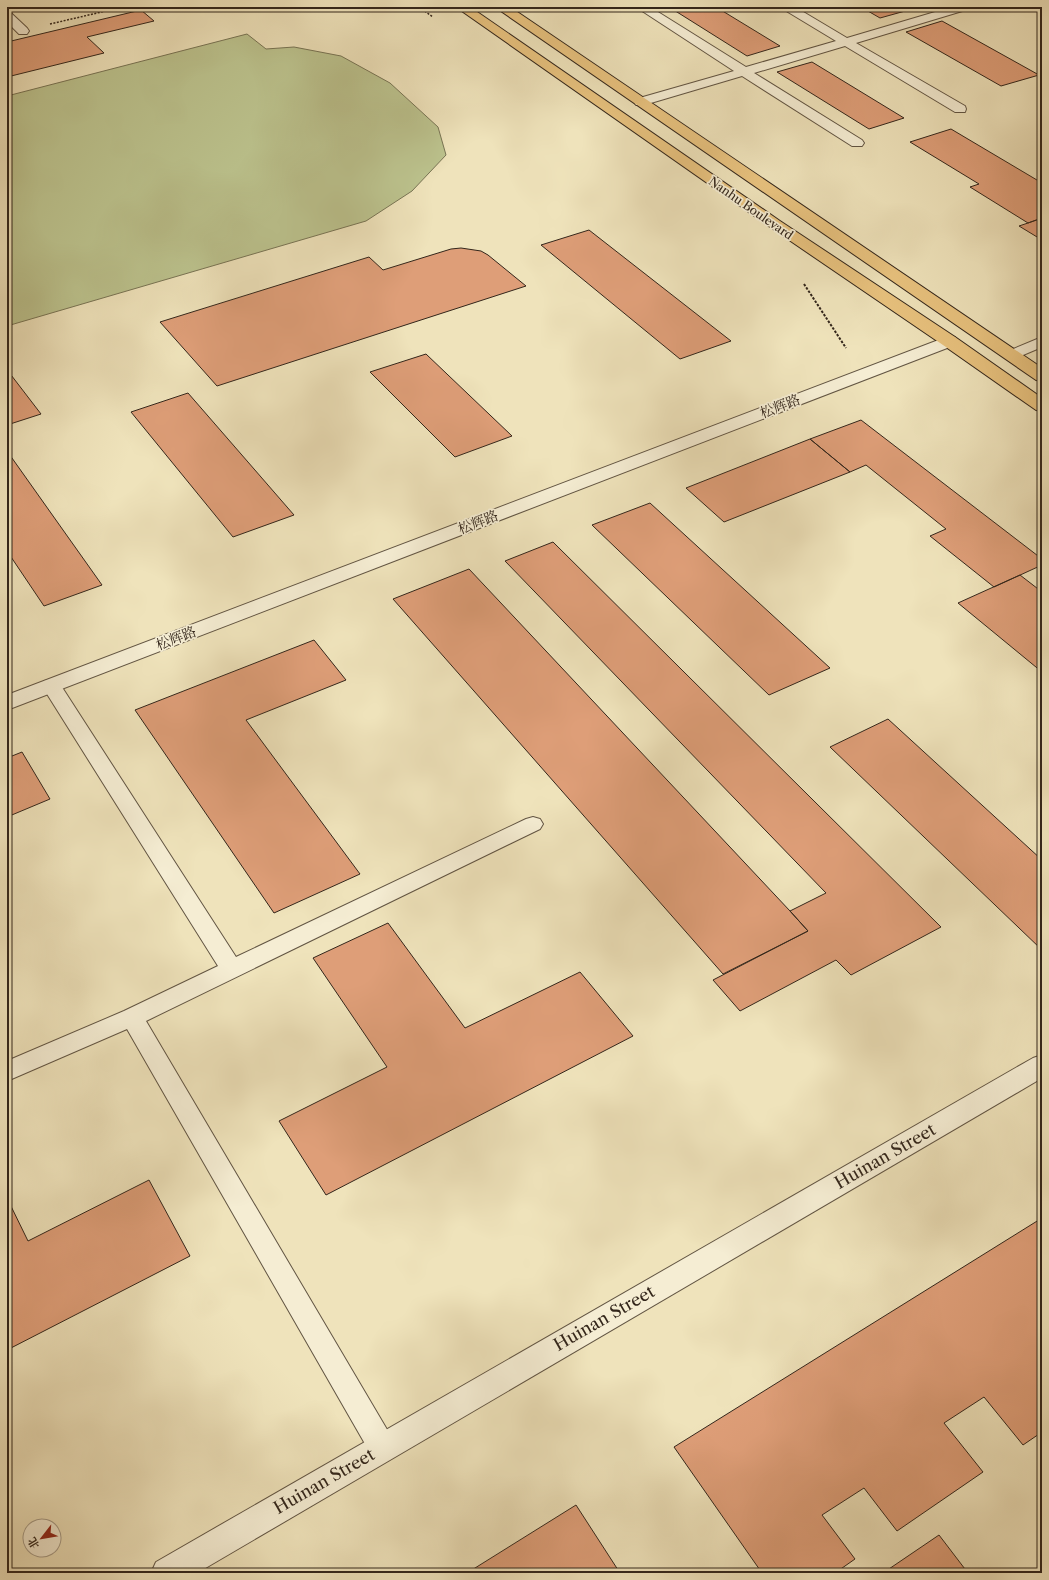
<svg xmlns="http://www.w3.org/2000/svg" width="1049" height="1580" viewBox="0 0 1049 1580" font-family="'Libre Caslon Text','Noto Serif SC',serif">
  <rect width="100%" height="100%" fill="#efe3bb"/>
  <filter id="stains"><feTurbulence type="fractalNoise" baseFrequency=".005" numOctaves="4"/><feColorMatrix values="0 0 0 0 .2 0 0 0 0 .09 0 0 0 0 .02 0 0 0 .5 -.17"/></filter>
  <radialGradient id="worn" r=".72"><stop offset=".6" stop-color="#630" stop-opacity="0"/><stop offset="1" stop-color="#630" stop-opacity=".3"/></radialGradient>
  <path fill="#bcc38e" stroke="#787454" d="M247 34 266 49 294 47 341 56 390 83 438 127 446 155 412 191 366 221 7 326V96Z"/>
  <path fill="#de9e78" stroke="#33261b" d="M669 7H716L780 46 747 56Z
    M861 7H915L916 8 880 18Z
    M141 10 154 21 87 37 104 53 7 77V42Z
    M942 21 1039 75 1001 86 906 32Z
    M812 62 904 118 869 129 777 72Z
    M951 129 1042 183V218L1028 223 970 187 979 184 910 142Z
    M1042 218V240L1019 226 1028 223Z
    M589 230 731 341 680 359 541 245Z
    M461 248 481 251 488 255 526 286 217 386 160 322 369 257 383 270 451 249Z
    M426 354 512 436 455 457 370 372Z
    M7 371H8L41 414 7 425Z
    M188 393 294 515 233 537 131 412Z
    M861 420 1042 559V565L994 587 930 536 946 529 866 465 850 472 810 439Z
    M810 439 850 472 724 522 686 488Z
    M7 451 102 585 44 606 7 551Z
    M650 503 830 668 769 695 592 525Z
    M553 542 941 927 851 975 836 960 740 1011 713 980 808 931 790 911 826 893 505 561Z
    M469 569 790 911 808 931 723 974 393 599Z
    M1020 575 1042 592V672L958 603Z
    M314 640 346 680 246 720 360 874 274 913 135 710Z
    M888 719 1042 860V950L830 747Z
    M22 752 50 799 7 817V758Z
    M388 923 465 1028 580 972 633 1036 326 1195 279 1121 387 1067 313 958Z
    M149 1180 190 1256 7 1350V1198L28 1241Z
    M1042 1218V1432L1023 1445 984 1397 944 1423 983 1472 897 1531 864 1488 822 1515 855 1559 835 1573H762L674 1447Z
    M576 1505 620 1573H467Z
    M939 1535 968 1573H883Z"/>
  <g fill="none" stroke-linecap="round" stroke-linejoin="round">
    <defs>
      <path id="service" d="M636 7H650L746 67 836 41 783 9 781 7H795L847 38 952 7H971L969 9 856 43 965 106 966 109 965 112H955L845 46 754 73 862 140 864 143 862 146H852L742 76 644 105H636L634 102 636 99 734 71Z
        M7 11 11 13 27 28 29 31 27 34H19L7 22Z
        M1042 337V347L1016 358 1011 360 1006 358 1003 355 1006 352Z
        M51 680 58 681 236 957 526 819 533 817 540 819 543 824 540 829 146 1021 392 1438 396 1447 392 1456 382 1460 372 1456 127 1029 7 1081V1061L124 1011 218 966 42 686 44 681Z"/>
      <path id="minor" d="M949 336 955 337 957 341 955 345 7 710V695Z"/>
      <path id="tertiary" d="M1042 1055V1078L197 1573H151L156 1562 1033 1058Z"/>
      <path id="primary" d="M456 7H470L780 221 955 337 1042 398V411L1036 410 943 345 770 227Z
        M495 7H510L1042 368V381L1036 380Z"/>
    </defs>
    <use href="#service" stroke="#625543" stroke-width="2"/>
    <use href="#minor" stroke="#625543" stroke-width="2"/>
    <use href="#tertiary" stroke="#625543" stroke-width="2"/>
    <use href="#primary" stroke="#33261b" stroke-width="2"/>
    <path stroke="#33261b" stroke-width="1.5" stroke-dasharray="2 1.5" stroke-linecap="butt" d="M419 7 433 17
      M50 24 123 7"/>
    <path stroke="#33261b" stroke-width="2" stroke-dasharray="2.5 1.5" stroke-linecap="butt" d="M804 284 846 348"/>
    <use href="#service" fill="#f5edd3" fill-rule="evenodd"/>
    <use href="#minor" fill="#f5edd3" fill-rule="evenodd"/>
    <use href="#tertiary" fill="#f5edd3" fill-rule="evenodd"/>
    <use href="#primary" fill="#e8c27e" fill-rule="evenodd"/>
  </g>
  <g text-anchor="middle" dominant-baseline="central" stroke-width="3.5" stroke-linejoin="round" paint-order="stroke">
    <g font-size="12" fill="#33261b" stroke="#f5edd3">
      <text transform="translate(751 208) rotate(35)">Nanhu Boulevard</text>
    </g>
    <g font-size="14" fill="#33261b" stroke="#f5edd3">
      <text transform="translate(780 406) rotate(-21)">松辉路</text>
      <text transform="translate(478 522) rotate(-21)">松辉路</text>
      <text transform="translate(176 638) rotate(-21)">松辉路</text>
    </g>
    <g font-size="17" fill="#33261b" stroke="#f5edd3">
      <text transform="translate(885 1156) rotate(-30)">Huinan Street</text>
      <text transform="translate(604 1318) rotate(-30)">Huinan Street</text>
      <text transform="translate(324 1481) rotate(-30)">Huinan Street</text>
    </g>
  </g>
  <rect width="1049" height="1580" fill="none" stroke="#efe3bb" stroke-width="24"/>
  <rect x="8" y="8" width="1033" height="1564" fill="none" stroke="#33261b" stroke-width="2"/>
  <rect x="12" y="12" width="1025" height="1556" fill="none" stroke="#33261b"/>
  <g transform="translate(42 1538) rotate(239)"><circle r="19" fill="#f5edd3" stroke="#a79d89"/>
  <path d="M0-3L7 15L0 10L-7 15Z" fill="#8f2418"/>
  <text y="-6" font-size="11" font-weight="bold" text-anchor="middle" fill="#33261b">北</text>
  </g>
  <rect width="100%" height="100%" filter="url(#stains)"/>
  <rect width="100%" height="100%" fill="url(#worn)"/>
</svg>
